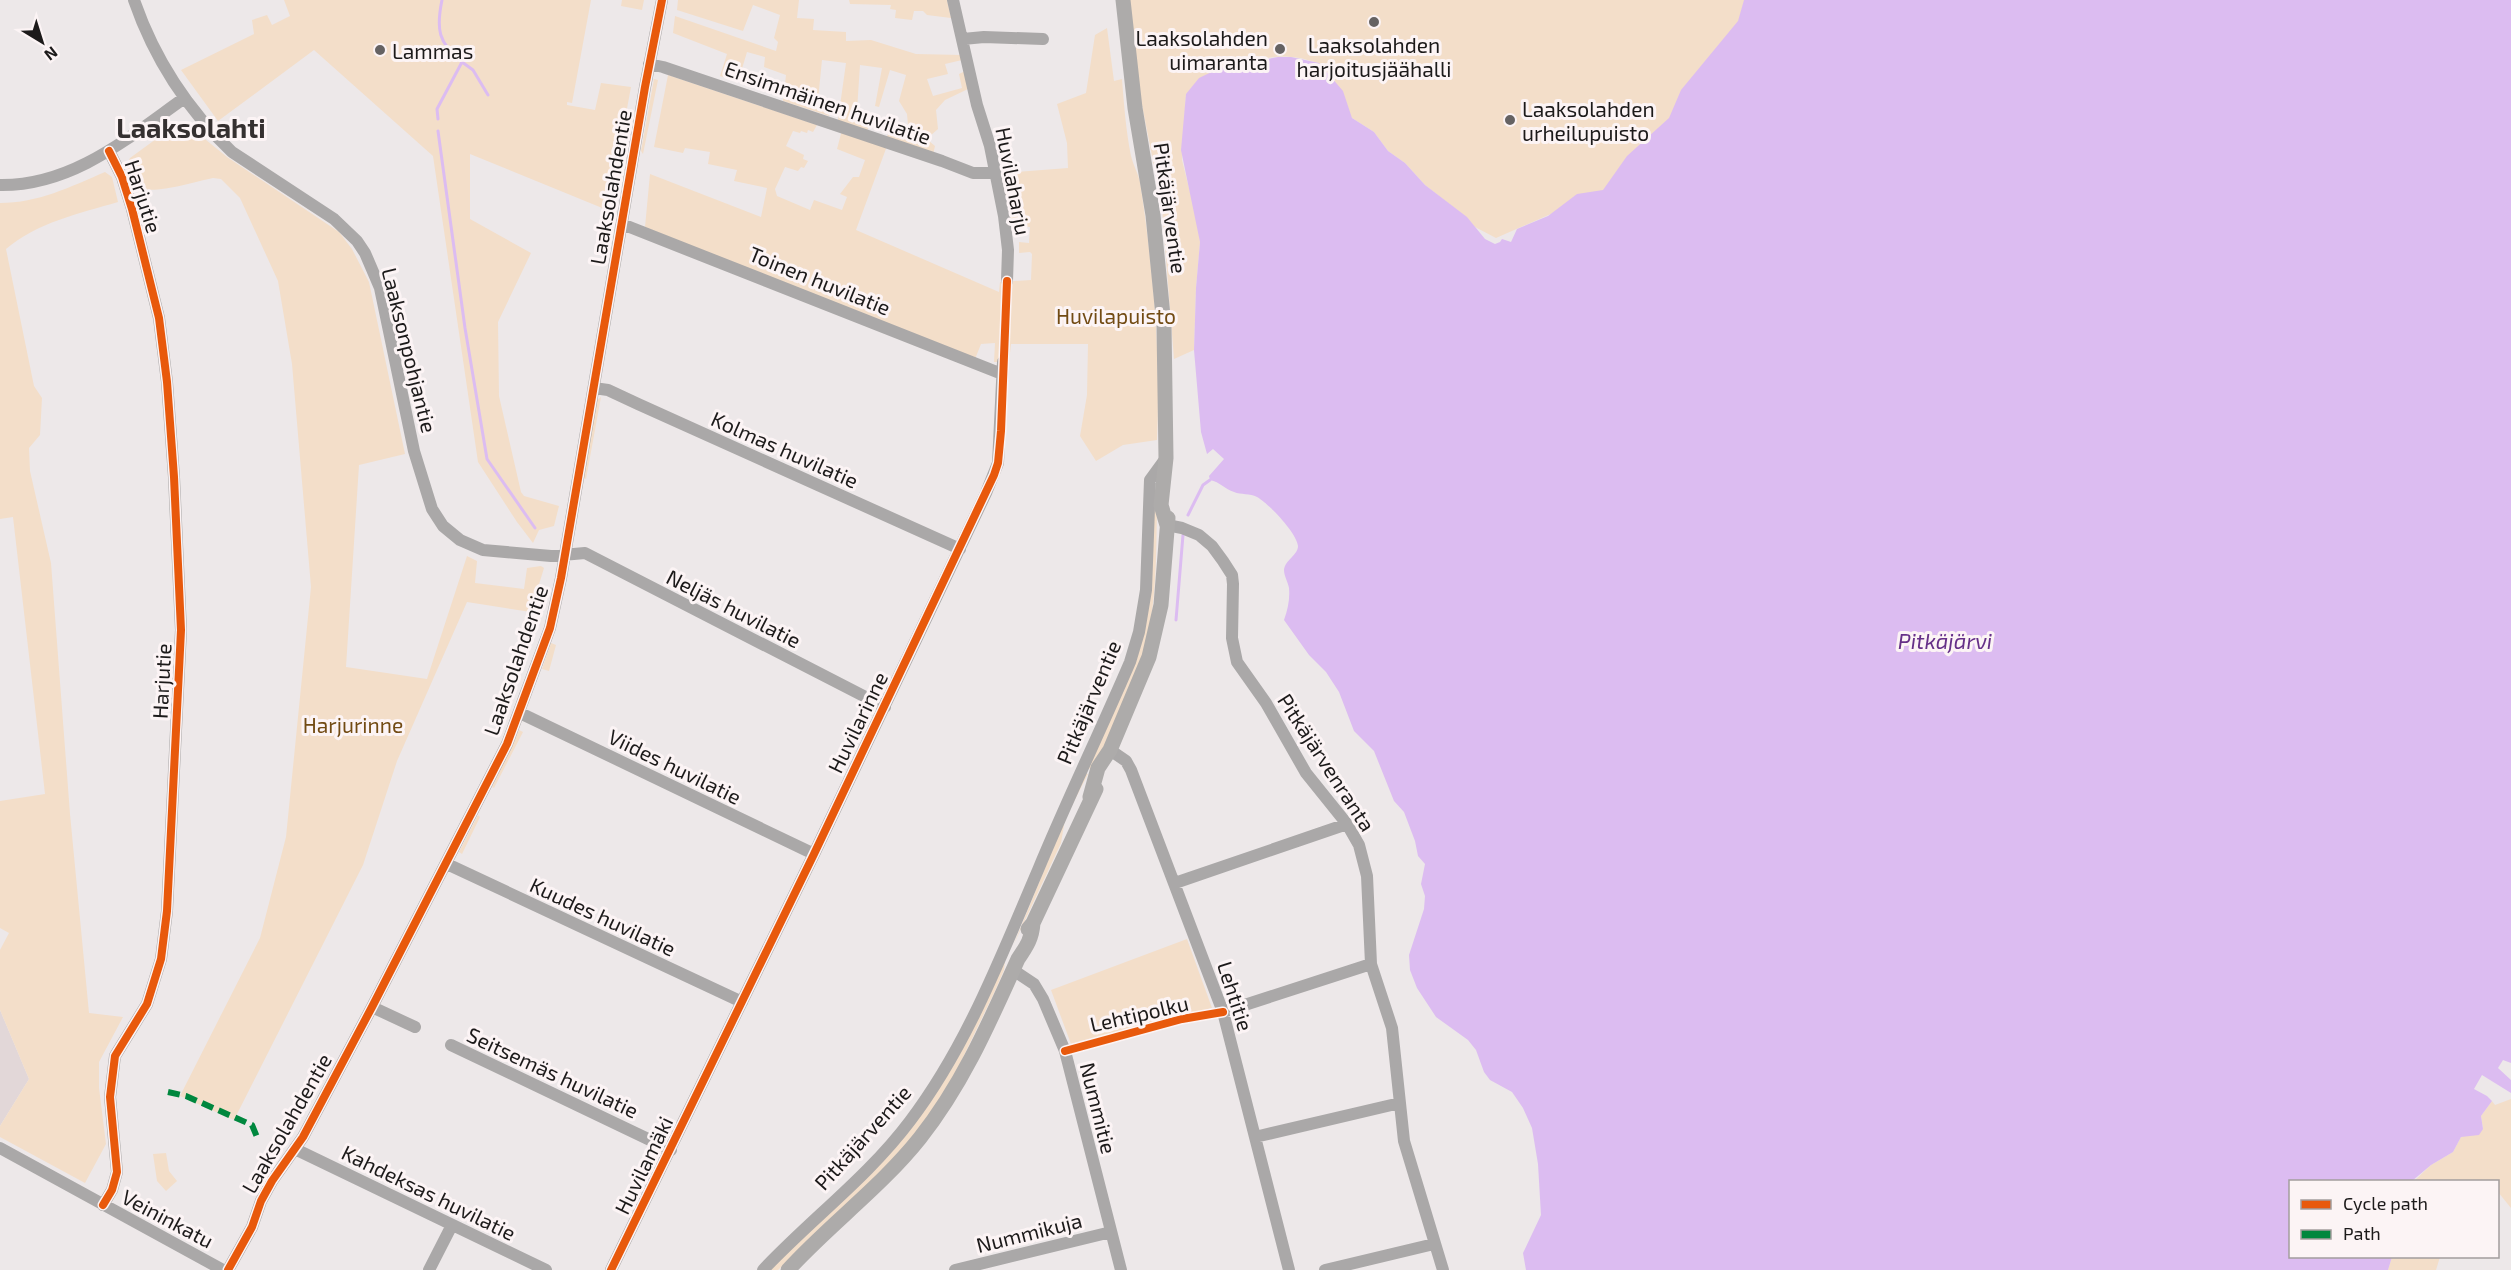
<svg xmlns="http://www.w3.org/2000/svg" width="2511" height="1270" viewBox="0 0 2511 1270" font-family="'Exo 2',sans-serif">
  <rect width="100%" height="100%" fill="#ede8e9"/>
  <path fill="#e2d7d8" d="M0 1010 29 1079 0 1126Z"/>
  <path fill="#f3dec9" d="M284 0H591L572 103 567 102V105L595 110 601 83 631 87 626 114 629 115 612 212 470 154V219L531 253 498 322 499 396 521 492 524 496 559 506 554 526 539 530 533 543 517 522 478 462 433 156 314 50 218 121 181 70 254 34 252 20 267 15 272 25 290 16Z
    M622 0H644L642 10 621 6Z
    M678 0H799L797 18 814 19 813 30 846 32V41L871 40 916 54 962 55V60L945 64 948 74 927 79 933 96 962 88 959 74 965 71 968 89 945 100 936 110 938 129 930 136 929 141 935 146 933 155 886 138 890 131 908 125 907 114 899 101 906 75 890 70 879 107 875 106 882 68 860 65 857 110 863 111 862 120 871 121 867 131 838 120 846 63 822 60 818 100 821 101 820 108 831 111 829 116 783 101 786 75 764 67 765 57 747 52 738 82 720 76 727 54 673 33 675 16 776 51 778 42 774 38 780 15 753 5 743 31 677 10Z
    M849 0H947L951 18 927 15 923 11H914L912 20 895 18 896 10 890 9 891 5 850 4Z
    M1128 0H1811L1708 145 1496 238 1475 227 1466 217 1425 185 1405 163 1388 151 1374 132 1352 118 1319 63C1310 61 1300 57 1291 57 1253 53 1218 76 1186 94L1182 160 1199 228 1200 242 1196 288 1194 350 1174 359 1162 208 1167 202 1175 207 1176 199 1167 192 1155 171 1141 100Z
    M1107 28 1114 81 1122 79C1124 105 1126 131 1131 156 1133 165 1138 173 1140 182 1153 267 1161 354 1157 440L1123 445 1096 461 1080 436 1087 395 1088 344H1011L1009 362H994L995 343 981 344 973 364 645 227 650 174 761 217 767 188 734 181 737 170 708 164 710 152 685 148 683 153 654 147 668 75 817 125 813 132 808 130 807 133 801 131 800 133 793 131 786 146 804 155 803 159 808 161 804 168 801 167 798 171 785 167 775 189 777 196 810 210 814 200 842 210 847 197 840 194 853 177H859L865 160 837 149 842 130 887 146 856 230 999 292 1000 282 1031 280 1032 254 1030 252 1019 253V242L1029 243 1030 227 1010 225 1002 173 1068 168 1067 143 1057 104 1086 93 1095 35Z
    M654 79 658 80 643 154 641 151Z
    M184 122 227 157 339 232 352 249 369 282 405 454 359 465 346 667 427 679 467 556 477 561 475 583 524 589 527 568 541 566 544 568 537 591V613L467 602 397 761 363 865 234 1120 180 1096 260 938 286 837 311 587 292 364 278 281 240 198 221 179 213 178C194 182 159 193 142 189 136 187 132 182 129 176 127 169 127 164 130 158L178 123Z
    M105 172 112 177 118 202C78 214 38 222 6 249L34 386 42 398 40 435 29 448 30 471 51 563 70 814 89 1013 123 1017 99 1062V1088L106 1144 85 1183 0 1137V1126L29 1079 0 1010V950L9 933 0 928V801L45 794 13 517 0 519V203C38 203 70 187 105 172Z
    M601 397 586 479 583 478 597 400Z
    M1152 509H1157C1156 557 1157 604 1144 651 1133 692 1110 731 1093 770L1085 767 1134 658Z
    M551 643 556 645 549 671 542 669Z
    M519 730 523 732 494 788 492 787Z
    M1084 773 1088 774 1065 819 1061 843 1013 946Z
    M478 815 480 817 462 854 459 852Z
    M1187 939 1212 1008 1071 1044 1051 990Z
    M1005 961 1004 970 995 991 956 1072 945 1092 908 1144 858 1195 778 1270H768L894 1148Z
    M2511 1099V1208L2498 1192V1182L2466 1181 2464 1180 2461 1182H2413L2431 1165 2453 1152 2461 1137 2483 1129 2481 1116 2492 1101 2495 1105Z
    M166 1153 169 1171 177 1181 166 1191 157 1181 153 1154Z
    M2392 1257H2440L2436 1270H2388Z"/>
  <path fill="#dcbcf1" d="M1744 0H2511V1063L2503 1060 2498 1068 2511 1080V1093L2482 1075 2474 1089 2487 1096 2492 1101 2481 1116 2483 1129 2479 1135 2461 1137 2453 1152 2431 1165 2412 1181 2290 1182V1256L2392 1257 2388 1270H1526L1523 1253 1541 1215 1538 1164 1532 1128 1523 1108 1512 1092 1490 1080 1484 1072 1476 1050 1468 1040 1436 1017 1417 988 1410 970 1409 955 1424 909 1425 896 1421 884 1425 864 1418 856 1415 841 1404 812 1394 801 1374 751 1354 731 1339 692 1326 672 1309 655 1284 620C1288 609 1290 599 1289 588 1288 582 1284 576 1284 570 1285 560 1298 555 1298 546 1297 533 1268 503 1257 497 1250 493 1241 495 1234 492 1225 489 1220 482 1210 480L1209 476 1224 459 1213 449 1207 454 1201 432 1194 350 1196 288 1200 242 1181 150 1186 94 1199 78 1220 68 1278 57H1291L1319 63 1343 91 1352 118 1374 132 1388 151 1405 163 1425 185 1467 217 1485 239 1495 244 1500 242 1502 239 1511 242 1517 229 1548 216 1577 194 1603 190 1627 156 1669 118 1681 90 1738 21Z"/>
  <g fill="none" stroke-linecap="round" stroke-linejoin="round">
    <path stroke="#dcbcf1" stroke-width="3" d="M462 62 473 70 488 95
      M438 119 437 109 462 62C438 43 436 29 442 0
      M438 131 465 328 487 459 535 528
      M1188 515 1203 485 1210 480
      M1176 620 1183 535"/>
    <path stroke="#aaa8a8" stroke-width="12" d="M134 0C154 58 188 110 232 152L334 219 357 241 365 253 380 288 414 451 432 509 443 526 460 540 483 550 551 556 585 553 885 707
      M953 0 977 105 990 146 1004 216 1008 250 1007 281
      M963 39 984 37 1043 39
      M649 64 663 67 942 161 973 173H995
      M0 185C72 186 128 138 183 99
      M622 224 1002 374
      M594 388 608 390 638 404 960 549
      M1167 525 1182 528 1199 535 1212 546 1223 561 1232 575 1233 584 1232 638 1237 662 1266 703 1306 773 1347 824 1359 845 1367 876 1371 964 1392 1028 1404 1141 1443 1270
      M520 713 814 854
      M1110 750 1126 761 1131 770 1223 1012 1289 1270
      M447 864 742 1002
      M1175 883 1347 824
      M1013 970 1034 984 1043 999 1065 1051 1121 1270
      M372 1007 415 1027
      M1223 1012 1371 964
      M451 1045 671 1150
      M1255 1137 1400 1103
      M0 1148 223 1270
      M295 1149 546 1270
      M103 1205 112 1190 117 1172 110 1097 115 1056 147 1004 161 959 167 911 181 630 174 477 167 382 159 318 132 209 122 177 109 151
      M228 1270 252 1227 261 1201 272 1181 303 1137 372 1007 507 744 550 628 561 578 645 87 662 0
      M429 1270 452 1225
      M611 1270 814 854 986 493 998 463 1003 362
      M763 1270C811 1219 868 1177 910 1121 967 1046 1001 956 1038 870 1067 800 1100 732 1130 662L1139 632 1146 590 1150 480 1166 458
      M955 1270 1111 1232
      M1325 1270 1434 1244"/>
    <path stroke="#adabaa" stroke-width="15" d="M1123 0 1135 108 1153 215 1164 326 1166 458 1161 505 1167 525
      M1090 797 1098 768 1110 750 1149 657 1161 605 1168 518
      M1028 929 1033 923 1096 789
      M788 1270C830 1224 881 1187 920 1138 963 1084 990 1021 1018 959 1027 946 1032 938 1033 923"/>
    <path stroke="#00873e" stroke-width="6" stroke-dasharray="12 6" stroke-linecap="butt" d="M168 1092 186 1096 252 1125 257 1137"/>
    <defs>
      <path id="cycleway" d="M1065 1051 1182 1019 1223 1012
        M103 1205 112 1190 117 1172 110 1097 115 1056 147 1004 161 959 167 911 181 630 174 477 167 382 159 318 132 209 122 177 109 151
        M228 1270 252 1227 261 1201 272 1181 303 1137 372 1007 507 744 550 628 561 578 645 87 662 0
        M611 1270 814 854 994 475 998 463 1001 431 1007 281"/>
    </defs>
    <use href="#cycleway" stroke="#fcf4f5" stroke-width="11"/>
    <use href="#cycleway" stroke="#e8590c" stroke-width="8"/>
  </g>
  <g fill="#656262" stroke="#fcf4f5" stroke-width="2">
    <circle cx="1374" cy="22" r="6"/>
    <circle cx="1280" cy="49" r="6"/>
    <circle cx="380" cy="50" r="6"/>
    <circle cx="1510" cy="120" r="6"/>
  </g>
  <g text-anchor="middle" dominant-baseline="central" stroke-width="6" stroke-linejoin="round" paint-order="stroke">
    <g font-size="21" fill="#1c1a1a" stroke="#fcf4f5" text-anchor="start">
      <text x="1268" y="37" text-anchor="end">Laaksolahden<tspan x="1268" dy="24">uimaranta</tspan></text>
      <text x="1374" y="44" text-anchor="middle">Laaksolahden<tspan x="1374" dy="24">harjoitusjäähalli</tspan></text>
      <text x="392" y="50">Lammas</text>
      <text x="1522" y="108">Laaksolahden<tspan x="1522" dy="24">urheilupuisto</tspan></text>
    </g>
    <g font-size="21" fill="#1c1a1a" stroke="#fcf4f5">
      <text transform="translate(828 102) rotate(19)">Ensimmäinen huvilatie</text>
      <text transform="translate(1014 181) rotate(79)">Huvilaharju</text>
      <text transform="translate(610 187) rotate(-80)">Laaksolahdentie</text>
      <text transform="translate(144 196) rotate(72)">Harjutie</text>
      <text transform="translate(1171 208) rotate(82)">Pitkäjärventie</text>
      <text transform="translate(820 280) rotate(22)">Toinen huvilatie</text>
      <text transform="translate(410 350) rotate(76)">Laaksonpohjantie</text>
      <text transform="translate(785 449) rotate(24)">Kolmas huvilatie</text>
      <text transform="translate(734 608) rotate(27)">Neljäs huvilatie</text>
      <text transform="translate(515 660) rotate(-71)">Laaksolahdentie</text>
      <text transform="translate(161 681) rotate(-87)">Harjutie</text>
      <text transform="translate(1088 702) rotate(-67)">Pitkäjärventie</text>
      <text transform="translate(857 722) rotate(-64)">Huvilarinne</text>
      <text transform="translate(1327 762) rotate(57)">Pitkäjärvenranta</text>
      <text transform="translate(675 766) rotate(26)">Viides huvilatie</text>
      <text transform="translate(603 916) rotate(25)">Kuudes huvilatie</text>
      <text transform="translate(1236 996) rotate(72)">Lehtitie</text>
      <text transform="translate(1139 1013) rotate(-13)">Lehtipolku</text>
      <text transform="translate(553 1072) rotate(25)">Seitsemäs huvilatie</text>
      <text transform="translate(1099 1108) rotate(76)">Nummitie</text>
      <text transform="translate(286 1123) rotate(-60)">Laaksolahdentie</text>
      <text transform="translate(862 1137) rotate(-48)">Pitkäjärventie</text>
      <text transform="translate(643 1165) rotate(-64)">Huvilamäki</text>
      <text transform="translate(429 1192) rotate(26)">Kahdeksas huvilatie</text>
      <text transform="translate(168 1218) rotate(28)">Veininkatu</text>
      <text transform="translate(1029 1232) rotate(-14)">Nummikuja</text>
    </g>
    <g font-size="21" fill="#724b13" stroke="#fcf4f5">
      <text x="1116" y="315">Huvilapuisto</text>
      <text x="353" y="724">Harjurinne</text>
    </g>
    <g font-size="22" font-style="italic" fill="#663088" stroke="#fcf4f5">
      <text x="1945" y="640">Pitkäjärvi</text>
    </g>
    <g font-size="27" font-weight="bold" fill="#353030" stroke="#fcf4f5">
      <text x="191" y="127">Laaksolahti</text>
    </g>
  </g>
  <rect x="2289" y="1180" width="210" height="78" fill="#fcf4f5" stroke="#a29d9d" stroke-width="1.5"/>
  <rect x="2301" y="1200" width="30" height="9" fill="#e8590c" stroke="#a29d9d" stroke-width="1.5"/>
  <text x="2343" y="1210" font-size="18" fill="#1c1a1a">Cycle path</text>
  <rect x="2301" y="1230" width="30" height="9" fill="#00873e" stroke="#a29d9d" stroke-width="1.5"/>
  <text x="2343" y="1240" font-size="18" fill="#1c1a1a">Path</text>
  <g transform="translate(42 42) rotate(142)" stroke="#fcf4f5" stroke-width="4.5" paint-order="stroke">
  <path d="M0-4.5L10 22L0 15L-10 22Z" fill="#1c1a1a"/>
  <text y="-9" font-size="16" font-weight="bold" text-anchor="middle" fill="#1c1a1a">N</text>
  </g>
</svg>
